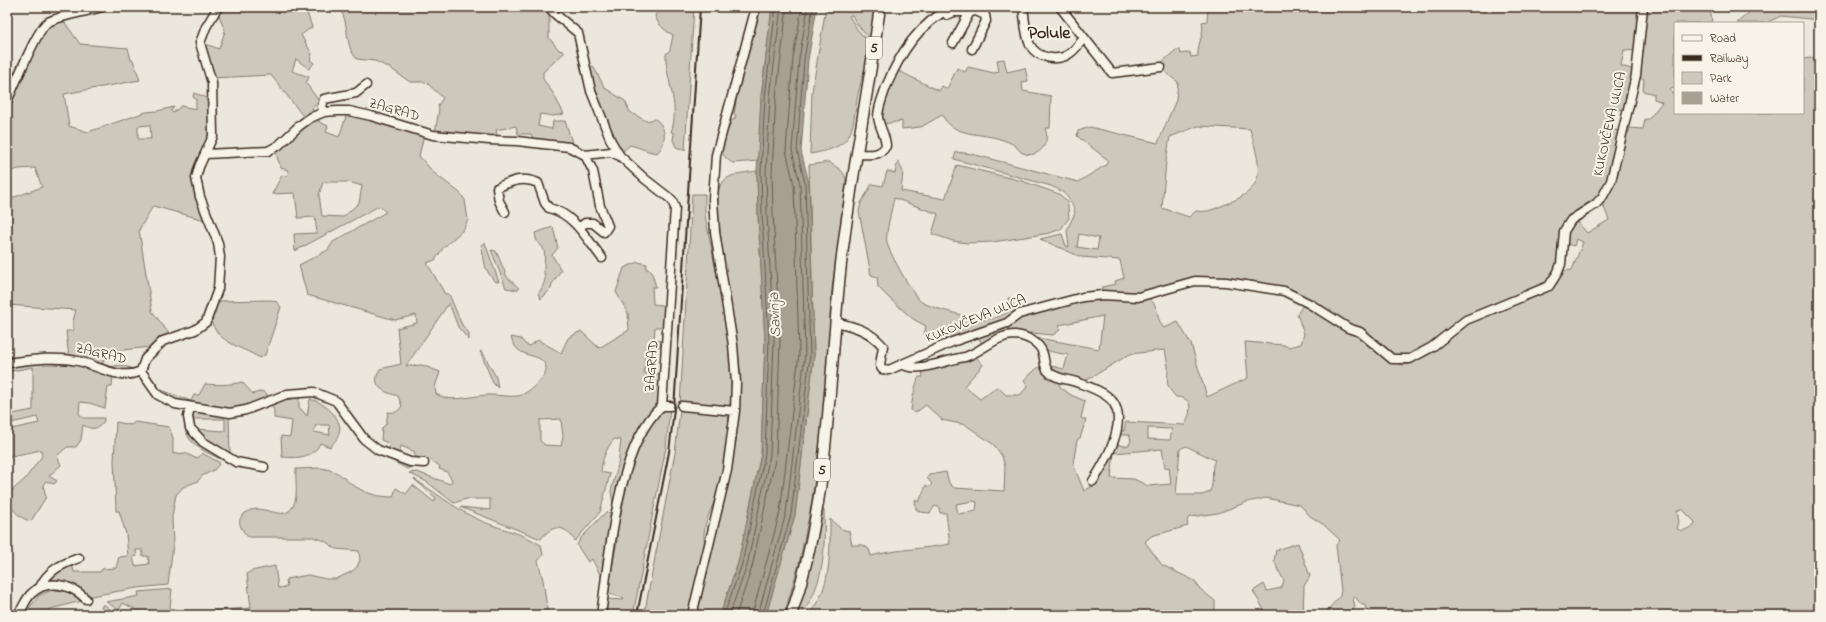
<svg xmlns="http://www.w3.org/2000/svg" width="1826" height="622" viewBox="0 0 1826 622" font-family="'Indie Flower',sans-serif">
  <rect width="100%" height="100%" fill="#ece7dc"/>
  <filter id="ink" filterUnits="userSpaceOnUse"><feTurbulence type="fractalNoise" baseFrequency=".025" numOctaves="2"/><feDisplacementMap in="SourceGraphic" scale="8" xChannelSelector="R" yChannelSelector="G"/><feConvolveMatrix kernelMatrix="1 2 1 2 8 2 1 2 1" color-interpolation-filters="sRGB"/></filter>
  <g filter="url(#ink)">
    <path fill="#cec8bc" stroke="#84796d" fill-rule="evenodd" d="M222 7H305L312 27 301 35 312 54 310 60 314 63 309 69 296 59 292 71 309 77 306 83 318 100 322 99 321 102H319L312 108 313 110 303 116 271 75 213 78 203 43 219 49 225 31 218 13Z
      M339 7H544L549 14V38L559 50 565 52 543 72V79L553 93 564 114 553 116 540 114 538 126 552 129 553 121H565L573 145 533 139 531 134H518L516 126 496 130 498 138 435 133 439 109 438 105 443 98 426 82H410L390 68 375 61 357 59C343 44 351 26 339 7Z
      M662 7H694L685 150 676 147 673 140 674 133 671 132C680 108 668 85 666 61V54L670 50 673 35C665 31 656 23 655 15Z
      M761 7H772L761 97 759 161 733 163C712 152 725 137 732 120H734L736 116 734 114 738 89Z
      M826 7H876L872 42 856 23 852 15 849 16 857 29 872 46C868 62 862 75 859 90 850 131 859 146 810 154L812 92Z
      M1208 7H1640L1635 51 1624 50 1621 66 1635 70 1625 110 1611 109 1608 128 1619 131 1612 169 1603 189 1595 199 1562 230 1559 243 1558 264 1549 282 1482 310 1417 354 1393 358 1311 302 1227 280 1143 294 1101 292 1102 287 1116 284 1115 281 1124 278 1120 260 1081 257 1040 239 1062 234 1066 246 1069 247 1067 230 1075 213C1071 198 1065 192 1051 186L954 159 956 152 972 154 1078 182 1106 165 1108 160 1077 136 1078 131 1090 127 1158 143 1176 100 1178 82 1167 74 1162 62 1176 50H1180L1181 54 1190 52 1191 57 1198 56C1197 44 1205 33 1202 22L1207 21ZM1198 126 1250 129C1259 164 1270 187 1228 203 1217 208 1208 213 1196 211L1189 217 1162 208 1166 161 1170 137ZM1079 234 1099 238 1097 250 1077 247Z
      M1645 7H1710L1712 23H1675V88L1670 89 1672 94 1675 93V113H1803V59L1817 57 1819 54V615H1373L1366 609 1365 605H1362L1355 597 1353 598 1355 607 1349 615H1323L1340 596 1341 591 1336 545 1340 540 1324 525 1310 516 1300 505 1266 498 1247 502 1218 513 1190 517 1187 520 1188 526 1151 536 1145 542 1162 565 1195 581 1200 589 1215 601V615H809C814 607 820 599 823 590 831 568 830 542 830 519L841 529 849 531 852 545H863L869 549 871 556C897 549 924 549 950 544L946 513H940L939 507 935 506 930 513 920 512 916 509 915 500 919 502 926 485 929 487 932 484 927 478 929 475 946 472 949 483 954 488 1004 491 1005 467 1002 456 994 445 966 425 942 420 926 405 915 413 911 410C911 405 916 381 919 377H923L922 369 976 357 983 365 964 386 980 399 998 387 1006 395H1020L1028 386 1024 380 1042 364 1057 379 1060 387 1071 395 1085 401 1081 418 1086 420 1080 438 1077 440 1073 464 1084 491 1096 484 1113 444 1125 446 1129 445 1131 440 1129 435H1116L1118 430 1124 431 1126 422 1185 425C1190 413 1196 398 1176 397 1164 384 1168 382 1168 366 1167 361 1166 355 1165 350L1130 354 1082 383 1053 374 1047 365 1064 369 1068 355C1056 352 1040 353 1038 338L1099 349 1103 316 1059 325 1060 330 1053 335 1031 333 982 344 978 337 1021 315 1084 299 1147 297C1161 306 1154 316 1164 328L1178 322 1191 344 1207 397 1248 378 1245 342 1284 345 1288 347 1301 344 1304 334 1297 314 1304 304 1361 335 1389 361 1402 365 1409 364 1433 349 1458 328 1555 284 1563 271 1572 270 1583 242 1576 239 1574 246 1564 243 1565 231 1575 219 1587 233 1609 220 1603 205C1606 195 1614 186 1617 176 1621 164 1616 140 1629 132V128L1643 129 1645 119H1649L1662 102 1654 99V94L1643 91 1644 79 1638 77ZM1148 428 1172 429 1170 440 1148 439ZM1186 446 1215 460C1210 470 1215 479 1210 492L1202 495H1176L1180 449ZM1162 449 1165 468 1169 467 1171 484 1148 486 1134 479 1111 478 1114 453ZM973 501 977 502 976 511 958 514 956 504ZM1682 509 1695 522 1694 526 1682 531 1677 529 1679 522 1677 511Z
      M1755 7H1819V20L1781 16 1766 23H1737Z
      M63 20 80 44 128 48 131 60H133L140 80 64 94 69 126 88 132 146 112 157 111 174 107 171 111 173 113 181 106 196 109V99L193 97 194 93 205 97 209 105 211 130 197 167 205 220 153 206 139 230 152 311 170 335 157 341 152 347 112 351 109 359 103 360V364L110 367 121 365 134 369 128 372 69 359 66 331H73V321L76 310 7 305V200L42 187 35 168 18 169 7 173V104L37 38 47 25ZM150 125 151 139H138V126Z
      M1004 59 1007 72 1025 68 1028 81 1022 82 1023 91 1051 96 1050 128H1045C1051 142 1039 160 1023 153 1019 152 1018 147 1014 145 1011 143 1006 141 1003 140 982 132 954 138 942 115L921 127 902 129V121L883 124C879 105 890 87 897 70L939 91 942 86 947 89 957 68 965 72 968 67 994 73 999 72 997 60Z
      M593 66 605 88 625 101 630 112 646 121 655 119C667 126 667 144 657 153 647 152 640 147 630 145L621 153 604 122 588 67Z
      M347 114 369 118 424 135 419 156 434 173 460 193 465 200 468 220 463 230 444 247 435 260 427 263 445 294H449L462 325 469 333V340L458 327 449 303 406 366 422 365 440 372 435 387 436 394C453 404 471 395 490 395 499 395 509 397 518 396 526 395 548 377 546 367 541 350 517 362 511 337L521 339 525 344 529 346 538 340 561 353 568 338 581 331 599 348 629 330 628 313 616 292 624 268 638 262 647 264 646 269 651 270 656 287H652L653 304 668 306 666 327H655L654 340 661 341 660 347 646 346 644 373 662 374 657 407 628 460 604 582 592 559 588 562 577 545 581 538 606 512 610 513 613 504 611 491 618 465 621 440 614 439C606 449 602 459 601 472L610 474 600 512 575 541C565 525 553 523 541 539L460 507 490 510V499H466L454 503 427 482 409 473 417 472 450 484 452 480 447 472 439 469 440 466 427 458 426 460 414 456 415 452 401 446 399 454 413 460 411 467 407 469 364 445 365 444 388 451 390 444 381 440 382 428 386 424 388 412C396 413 398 412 402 406L398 396C384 392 370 387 380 369L401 364 397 328 417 323 416 315 395 320 307 295 299 265 328 250 333 242 386 212 379 206 295 251 294 234 317 233 315 217 298 218 295 193 272 194 282 175 287 176 288 170 281 168 275 151 298 130 319 118V122L328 126 326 132 339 137ZM323 182H349L362 186 359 203 343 217 322 216 319 195ZM561 419 563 437 561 446 545 445 540 441V420Z
      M898 161 903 172 901 191 945 199 957 165 1022 181 1059 194 1066 200 1068 206 1069 218 1061 229 1050 233 993 242 967 243 953 241 932 234 938 214 894 198C892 209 885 234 887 243 890 254 912 293 920 301 929 308 972 318 984 319 994 319 1003 316 1010 310L1008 298H1012L1015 313 1010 318 947 342 946 339 931 338 924 335 926 326 913 319 889 298 878 287 877 277 871 275 859 211 861 203 872 184 883 186 887 171 895 173Z
      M829 162C838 169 846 170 846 183L832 289 825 410 811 506 799 564 784 615H766L795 515 814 355 809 165Z
      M757 171 758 214 765 340 761 454 738 563 720 615H697C705 580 714 544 722 509 733 459 744 411 739 360 736 331 711 203 720 186 727 173 744 173 757 171Z
      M692 194H705V215C715 272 737 349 730 405L727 407 680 405Z
      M553 227 558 248 552 255 561 270 552 284 551 289 541 299 538 294C540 292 545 282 545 279 545 277 544 275 544 273 543 262 549 249 537 242L535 233Z
      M485 243 499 282 494 281 486 269 481 245Z
      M491 250 496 251 507 277 519 288 518 290 506 288Z
      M271 300 277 302 281 307 265 355 260 358C240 346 217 343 210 318L216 301Z
      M480 351 483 353 496 377 498 388 493 383Z
      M42 363 76 365 113 375 112 387H108L105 408 89 403 80 402 79 414 84 418H104V421C98 430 91 430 83 425L81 440 76 447H67L57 456 61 465 49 476 57 481 54 484 46 481 43 485 46 497 31 521C21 520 7 506 7 495L25 479 42 456 41 450 7 457V430L39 423 37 417 7 424V415L33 410V367L7 372V367Z
      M154 382 159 389 191 401 194 395H199L205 384C213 385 233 385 242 382L253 394 262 391 267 394 269 400 231 411 203 409 163 396 151 385Z
      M299 398V409H301L307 416 310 399C323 402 344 418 339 433 338 439 333 443 330 447L320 443C313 459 296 458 282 457L281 436 290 437 292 421 274 418V410L268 402ZM316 425H329L330 435 314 432Z
      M670 408 666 447 633 615H603L607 599 623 600 624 598 610 594 608 591 617 541 618 519 629 472 641 439 660 410Z
      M188 410 229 414 230 455 229 463C203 450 180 445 185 412ZM194 419H225V431L194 429Z
      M680 410 724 414 728 416C732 434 721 481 715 499 710 513 701 528 705 544L688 615H644L675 453Z
      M116 422 131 425 135 422 169 427 173 438V454L185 453 195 458 199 457 202 453 220 463 214 470 202 476 198 481 183 487 176 495 172 516 173 545 168 585 137 588 91 596 78 589 45 583 60 569 72 564 74 572H100L102 569 116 568 119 557 128 556 126 534 119 511H116L114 460ZM136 550H142L143 556H148L149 564 135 566 133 557 137 556Z
      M320 468C342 471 340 477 356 487 367 494 380 497 393 497L396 488 406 494 413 485 434 502 436 498 414 479C435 492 453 507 475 518 497 529 519 531 541 545L543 555 538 561 543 580 548 615H146L123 603 119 610 106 602 139 596 138 592 172 589 170 608 187 612 251 608 247 574 251 571 275 566 278 588 287 587 286 579 308 575 326 579H336L351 572 357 567 360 560 359 551 336 549 325 541 313 537H248C243 531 236 523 242 516 257 499 278 520 289 511 300 502 295 482 296 469Z
      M821 509 824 510C825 552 825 579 802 615H795Z
      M1298 543 1310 576 1304 586 1303 615H1267L1253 591 1264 584 1267 591 1281 588 1284 581 1274 561 1276 550Z
      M52 590C64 590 72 593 82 598V601L50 609 47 615H23L40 595Z
      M103 604 117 614 76 615 100 610Z"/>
    <path fill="#a89f93" stroke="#7c7064" d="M772 7H817L808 60 801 151 809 183 814 355 795 515 766 615H720L738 563 761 454 765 340 758 214 757 171 761 97Z"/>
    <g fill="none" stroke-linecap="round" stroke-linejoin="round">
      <path stroke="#67594d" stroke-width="1" d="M724 615 742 564 765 454 769 340 762 214 761 171 765 97 776 7
        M729 615 747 566 770 454 774 340 767 214 766 172 770 97 781 7
        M736 615 752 567 776 455 780 340 773 214 772 172 776 98 787 7
        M752 615 780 512 799 354 794 185 786 150 793 58 802 7
        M758 615 786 513 805 354 800 184 792 150 799 59 808 7
        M763 615 791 514 810 355 805 183 797 150 804 60 813 7"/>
      <defs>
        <path id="minor" d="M549 7 555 14 578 33 591 91 611 141 620 156
          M1023 7C1025 19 1025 34 1030 45 1037 58 1057 62 1069 54 1075 50 1079 44 1084 38
          M1060 7 1112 73 1161 67
          M970 12 976 11 985 15 986 21 972 49
          M947 15 954 12H970L953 43
          M7 101C15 86 37 28 48 22 63 15 86 12 102 7
          M324 112 322 107 324 99 356 93 366 85
          M206 154 268 151 279 145 299 126 310 118 324 112 337 111H349L371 116 433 135 489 140 517 141 569 147 585 155 611 152 620 156 645 179 672 200 675 208 662 406C617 444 609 559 601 615
          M857 154C869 154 879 157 886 146 886 136 879 127 878 117 878 107 883 96 886 87 900 53 919 23 953 7
          M505 212 499 201 497 188C511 181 523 176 538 183L545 203 549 208C574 214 587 239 602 258
          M579 228 585 223H593L604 232 608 226 600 206 593 171 585 155
          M836 322C855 327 869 330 883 346L880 365 882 369 889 370 952 342 1007 323 1019 314 1083 297 1103 295 1138 297 1195 281 1226 282 1284 291 1310 304 1348 328 1360 332 1392 359H1410L1432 347 1466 320 1549 286 1558 272 1561 264 1564 231 1571 220 1596 204 1603 196 1611 181 1636 75 1643 7
          M7 363C30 360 55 356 78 361 99 366 120 381 141 371L158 395 175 404 230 413 246 410 287 394 314 392 336 401 364 439 378 450 410 462 424 463
          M902 364C918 374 948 359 965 357 982 352 995 335 1015 335 1026 336 1040 342 1043 354 1045 361 1044 369 1050 373 1057 379 1068 379 1076 382 1087 386 1106 392 1113 402 1128 423 1105 463 1093 481
          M141 371 145 359 163 341 195 330 206 322 218 289 220 257 218 243 200 197 196 178 199 167 213 136 212 83 200 43 206 27 218 7
          M662 406H670
          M682 406 735 411
          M190 407 188 417 190 428 203 442 236 462 264 467
          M40 587C48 570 62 564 79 558
          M17 615C23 609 25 600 31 594 47 578 71 584 86 599
          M692 615 727 470 735 411 736 382 733 345 715 232 713 199 716 155 756 7"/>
        <path id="major" d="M791 615C830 502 828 381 841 264 851 178 868 93 880 7"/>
      </defs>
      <use href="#minor" stroke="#3b2a1e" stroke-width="11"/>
      <use href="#major" stroke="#3b2a1e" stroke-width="13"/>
      <use href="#minor" stroke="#f7f3e8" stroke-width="8"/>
      <use href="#major" stroke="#f7f3e8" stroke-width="10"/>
      <path stroke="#3b2a1e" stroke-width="2" d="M637 615 669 452 674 409 700 7"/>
    </g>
  </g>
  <g text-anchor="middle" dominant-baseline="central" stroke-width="4" stroke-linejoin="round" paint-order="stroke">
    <g fill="#f7f3e8" stroke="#73665b" stroke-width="1">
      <rect x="866" y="37" width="16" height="22" rx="3"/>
      <rect x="814" y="459" width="16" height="22" rx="3"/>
    </g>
    <g font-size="13" font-weight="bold" fill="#3b2a1e">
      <text x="874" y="48">5</text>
      <text x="822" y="470">5</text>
    </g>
    <g font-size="14" fill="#3b2a1e" stroke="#f7f3e8">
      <text transform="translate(394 110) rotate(16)">ZAGRAD</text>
      <text transform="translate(1610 124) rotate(-77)">KUKOVČEVA ULICA</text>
      <text transform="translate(976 319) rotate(-22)">KUKOVČEVA ULICA</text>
      <text transform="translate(101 354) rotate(13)">ZAGRAD</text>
      <text transform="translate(652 366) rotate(-85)">ZAGRAD</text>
    </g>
    <g font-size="15" font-style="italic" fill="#615347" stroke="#f7f3e8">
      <text transform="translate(775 315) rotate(-93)">Savinja</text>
    </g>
    <g font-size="18" font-weight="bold" fill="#3b2a1e" stroke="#f7f3e8">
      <text x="1049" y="34">Polule</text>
    </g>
  </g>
  <rect width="1826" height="622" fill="none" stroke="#f7f3e8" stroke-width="24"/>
  <rect x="12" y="12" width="1802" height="598" fill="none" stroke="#3b2a1e" stroke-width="1.5" filter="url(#ink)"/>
  <rect x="1674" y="22" width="130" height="92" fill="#f7f3e8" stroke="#aca397"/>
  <rect x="1682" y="35" width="20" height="6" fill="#f7f3e8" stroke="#aca397"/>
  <text x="1710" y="42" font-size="12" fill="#3b2a1e">Road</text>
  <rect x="1682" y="55" width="20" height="6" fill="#3b2a1e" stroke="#aca397"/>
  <text x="1710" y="62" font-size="12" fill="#3b2a1e">Railway</text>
  <rect x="1682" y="72" width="20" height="12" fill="#cec8bc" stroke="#aca397"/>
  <text x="1710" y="82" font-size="12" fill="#3b2a1e">Park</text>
  <rect x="1682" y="92" width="20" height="12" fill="#a89f93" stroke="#aca397"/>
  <text x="1710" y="102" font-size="12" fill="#3b2a1e">Water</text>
</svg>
